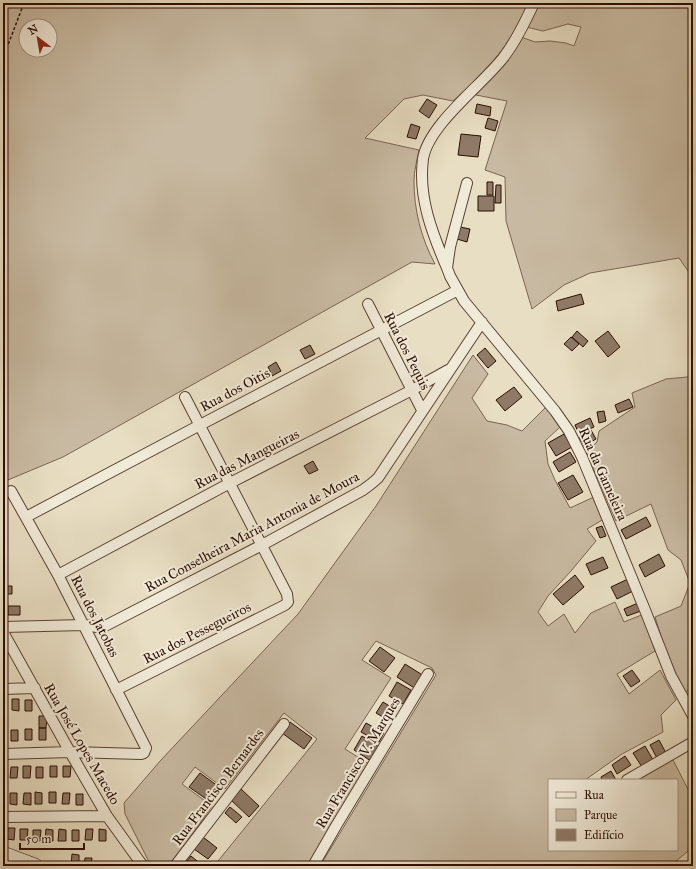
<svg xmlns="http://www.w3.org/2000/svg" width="696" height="869" viewBox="0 0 696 869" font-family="'IM FELL Great Primer',serif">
  <rect width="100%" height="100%" fill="#e8dec3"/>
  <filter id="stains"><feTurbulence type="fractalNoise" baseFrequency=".005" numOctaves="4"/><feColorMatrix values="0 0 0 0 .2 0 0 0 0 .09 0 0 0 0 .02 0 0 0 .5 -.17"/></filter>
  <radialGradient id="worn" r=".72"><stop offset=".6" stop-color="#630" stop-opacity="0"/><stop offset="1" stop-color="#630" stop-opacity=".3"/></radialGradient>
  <path fill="#c8baa2" stroke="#7a6452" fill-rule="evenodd" d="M3 3H530C525 13 520 24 514 34 497 59 476 80 453 101L423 95 404 99 365 138 419 150C417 160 414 171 414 181 414 210 421 238 435 264L412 262 63 457 3 482ZM26 26H50V50H26Z
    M538 3H546L562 8 563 3H693V278L679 258 590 273 564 285 532 309 506 221 505 177 485 170 507 101 476 95 505 61 521 37 535 42 550 41 566 43 574 46 581 27 568 24 543 31 526 27Z
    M473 355 488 374 472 398 487 421 507 425 522 431 547 406 560 427 545 441 548 464 555 480 570 508 594 497 604 519 587 529 596 541 571 571 548 596 538 612 548 626 564 614 575 633 591 613 615 602 624 622 644 614 655 651 617 674 629 694 660 670 676 700 661 715 663 732 622 754 585 780H549V850H677V780H633L672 758 693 799V847L670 866H320L436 675 432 668 376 641 362 660 391 678 345 749 369 764 310 866H214L317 739 284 713 225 789 195 767 182 784 212 806 170 866H151L125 814 124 803 161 760 298 614 376 506Z
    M693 375V687L684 693 669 662 655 617 681 606 690 583 681 560 668 550 651 504 616 521 586 452 597 442 599 431 635 407 632 393 666 379 687 377Z"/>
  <path fill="#8e7a66" stroke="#2c0d02" d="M427 99 437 105 429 118 419 111Z
    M477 104 491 107 490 116 475 113Z
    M488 118 498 121 495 131 485 128Z
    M411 124 420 127 416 139 407 137Z
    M461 134 481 136 478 157 458 155Z
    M487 182H493V195H487Z
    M496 185H501V203H495Z
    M478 196H494V211H478Z
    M460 227 470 229 467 242 457 239Z
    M581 294 584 304 558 311 556 301Z
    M577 331 588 341 583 347 572 337Z
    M608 331 620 347 608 357 595 341Z
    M571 337 579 344 572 351 564 344Z
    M310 345 315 354 305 359 300 350Z
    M485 348 496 361 488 368 477 355Z
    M276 362 281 371 272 376 268 367Z
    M514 387 522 397 505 411 496 400Z
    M629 399 633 407 618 413 615 405Z
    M604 411 606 421 599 423 597 412Z
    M590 418 594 427 579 434 575 425Z
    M591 430 596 439 584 446 579 437Z
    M564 434 572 447 556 456 548 443Z
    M570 452 576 462 559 472 553 462Z
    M313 461 318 470 309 474 304 466Z
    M573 475 583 492 568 500 558 483Z
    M646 517 651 526 626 539 621 530Z
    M602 526 606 536 600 538 596 528Z
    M659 554 665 566 645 577 639 565Z
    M603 557 608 568 591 575 586 564Z
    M575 575 584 587 563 605 553 594Z
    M628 579 633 591 617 599 611 587Z
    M3 586H12V594H3Z
    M638 603 641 611 627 616 624 609Z
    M8 606H20V615H8Z
    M380 647 395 658 384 672 369 661Z
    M405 664 424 676 416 689 397 677Z
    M632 670 640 681 631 687 623 676Z
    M397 682 411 690 403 704 389 696Z
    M12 699H19V711L12 710Z
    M3 700H6V711H3Z
    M25 700H32V711H25Z
    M383 702 396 710 390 721 376 713Z
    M39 716H47L46 728H39Z
    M290 722 312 738 304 749 282 733Z
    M366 723 384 733 379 742 361 732Z
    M39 728H46V740H39Z
    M25 729H32V740H25Z
    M3 730H5V741H3Z
    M11 730H18V741H11Z
    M362 736 379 747 371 761 354 750Z
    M659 740 666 753 657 758 650 745Z
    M645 746 653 760 642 767 633 753Z
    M625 756 631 765 617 774 612 765Z
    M23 766H31L30 778H23Z
    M50 766H57V777H50Z
    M63 766H71L70 777H63Z
    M11 767H18L17 778H10Z
    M36 767H43V778H36Z
    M3 768H6L5 779H3Z
    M611 771 616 780H602L601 777Z
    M200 773 222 789 212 803 189 787Z
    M241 789 259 806 249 817 231 800Z
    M35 792 42 793V804H35Z
    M49 792H56V803H49Z
    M10 793H17V805L10 804Z
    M24 793H31V805L23 804Z
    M63 793H70L69 804H62Z
    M76 794H83V805H76Z
    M230 807 242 817 236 823 225 813Z
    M8 828H15L14 840 7 839Z
    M20 829H28L27 840H20Z
    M46 829 53 830V841H45Z
    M59 829 66 830V841H58Z
    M86 829H93L92 840H85Z
    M99 829 106 830V841H99Z
    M33 830H41L40 841H33Z
    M72 830H79V841H72Z
    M203 837 217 848 208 859 194 849Z
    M72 854 79 855V866H71Z
    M191 856 202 865 201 866H189L185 863Z
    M85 858H92L91 866H84Z"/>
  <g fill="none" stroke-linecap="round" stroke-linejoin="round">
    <defs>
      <path id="street" d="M467 183 450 247 447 268 450 276 464 301 555 411 569 431 582 457 645 610 671 676 693 716
        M447 268C432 233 418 197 423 159 428 125 482 85 503 58 516 41 525 22 534 3
        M368 304 422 410
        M26 517 200 425 458 290
        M58 575 230 483 412 390 448 370
        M3 627 84 625 97 627 107 625 262 545 363 490 371 484 378 478 482 322
        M3 632 70 752 107 816 143 866
        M3 689 35 688
        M116 690 285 605 288 602 287 594 185 397
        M3 754 70 752 141 754 144 753 146 748 58 575 11 491
        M627 780 693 742
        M3 817 107 816
        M175 866 284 724
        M313 866 336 826 428 674"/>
      <path id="secondary" d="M3 854 35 866"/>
    </defs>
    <use href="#street" stroke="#5b4132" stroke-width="12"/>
    <use href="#secondary" stroke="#2c0d02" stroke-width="16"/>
    <path stroke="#2c0d02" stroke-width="1.5" stroke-dasharray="3 2" stroke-linecap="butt" d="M3 58 24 3"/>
    <use href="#street" stroke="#f0ead8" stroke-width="10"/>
    <use href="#secondary" stroke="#f0ead8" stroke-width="15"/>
  </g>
  <g text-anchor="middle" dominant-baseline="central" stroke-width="4" stroke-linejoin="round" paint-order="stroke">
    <g font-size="14" fill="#2c0d02" stroke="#f0ead8">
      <text transform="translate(407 351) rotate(63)">Rua dos Pequis</text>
      <text transform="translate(235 390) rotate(-28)">Rua dos Oitis</text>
      <text transform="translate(247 459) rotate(-27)">Rua das Mangueiras</text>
      <text transform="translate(603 474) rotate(66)">Rua da Gameleira</text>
      <text transform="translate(252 532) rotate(-28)">Rua Conselheira Maria Antonia de Moura</text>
      <text transform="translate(95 616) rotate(63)">Rua dos Jatobas</text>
      <text transform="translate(197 633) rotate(-27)">Rua dos Pessegueiros</text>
      <text transform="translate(82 744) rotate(60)">Rua José Lopes Macedo</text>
      <text transform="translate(358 763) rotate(-59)">Rua Francisco V. Marques</text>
      <text transform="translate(218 787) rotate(-53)">Rua Francisco Bernardes</text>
    </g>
  </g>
  <rect width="696" height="869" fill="none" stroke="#e8dec3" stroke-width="16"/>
  <rect x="4" y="4" width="688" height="861" fill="none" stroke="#2c0d02" stroke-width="2"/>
  <rect x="8" y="8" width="680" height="853" fill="none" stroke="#2c0d02"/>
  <rect x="548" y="779" width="130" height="72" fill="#f0ead8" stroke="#a29282"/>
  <rect x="556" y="792" width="20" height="6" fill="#f0ead8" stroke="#a29282"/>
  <text x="584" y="799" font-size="12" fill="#2c0d02">Rua</text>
  <rect x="556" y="809" width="20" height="12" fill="#c8baa2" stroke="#a29282"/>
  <text x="584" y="819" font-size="12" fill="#2c0d02">Parque</text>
  <rect x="556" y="829" width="20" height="12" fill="#8e7a66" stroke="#a29282"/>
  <text x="584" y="839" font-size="12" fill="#2c0d02">Edifício</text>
  <g transform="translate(38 38) rotate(329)"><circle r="19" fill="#f0ead8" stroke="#a29282"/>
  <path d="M0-3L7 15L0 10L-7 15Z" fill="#8f2418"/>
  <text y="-6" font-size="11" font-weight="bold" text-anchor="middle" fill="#2c0d02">N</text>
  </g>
  <path d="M20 843v6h64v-6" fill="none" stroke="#2c0d02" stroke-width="2"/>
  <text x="26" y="843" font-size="12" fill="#2c0d02" stroke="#f0ead8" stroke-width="3" paint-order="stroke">50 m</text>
  <rect width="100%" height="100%" filter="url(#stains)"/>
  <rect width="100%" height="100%" fill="url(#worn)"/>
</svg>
